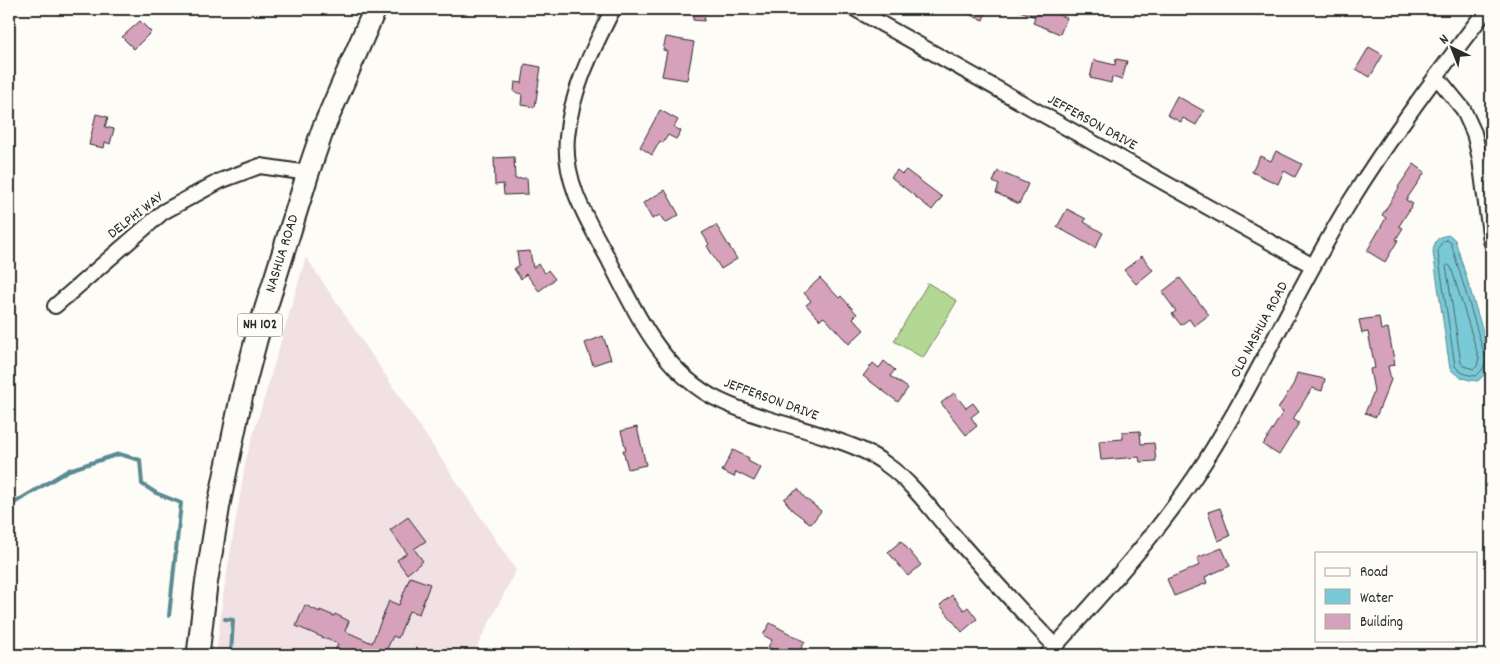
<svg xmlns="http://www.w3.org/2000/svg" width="1500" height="664" viewBox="0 0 1500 664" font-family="Dekko,sans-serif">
  <rect width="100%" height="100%" fill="#fdfcf7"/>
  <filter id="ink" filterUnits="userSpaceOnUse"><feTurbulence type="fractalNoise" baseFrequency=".02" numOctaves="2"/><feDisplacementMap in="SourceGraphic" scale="10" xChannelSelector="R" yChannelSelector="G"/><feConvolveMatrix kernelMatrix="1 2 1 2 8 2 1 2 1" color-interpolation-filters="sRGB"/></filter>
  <g filter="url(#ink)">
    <path fill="#f1e1e5" d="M306 257 516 570 473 655H216L223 596 246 459Z"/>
    <path fill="#b3d894" stroke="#6f8260" d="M928 283 957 301 923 358 894 341Z"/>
    <path fill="#7ac9d6" stroke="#5a8a92" d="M1450 235 1455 240 1491 358 1487 372 1478 381C1466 380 1459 378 1450 369L1433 252C1435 240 1437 236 1450 235Z"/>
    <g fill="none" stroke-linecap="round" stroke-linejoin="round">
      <path stroke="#4b6a6f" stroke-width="1" d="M1447 240 1451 243 1484 353 1488 358 1482 370 1476 376C1467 375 1460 373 1455 366L1438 253C1439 247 1440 241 1447 240Z
        M1448 265 1451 267 1479 358 1477 366 1474 369 1464 366 1461 363 1447 271 1446 267Z"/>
      <path stroke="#5a8a92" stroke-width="4" d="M9 506 69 470 119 454 140 460 142 484 156 493 181 503 169 616
        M225 619 233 620 231 655"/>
    </g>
    <path fill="#d6a1ba" stroke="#2b2b2b" d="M693 9H705L704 21 693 20Z
      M955 9H987L983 20Z
      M1015 9H1044L1067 18 1060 34 1033 23 1035 17Z
      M140 21 151 32 134 49 122 37Z
      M666 37 694 42 687 80 662 76 667 51 663 50Z
      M1369 47 1383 55 1370 77 1356 69Z
      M1116 59 1127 61 1122 80 1112 77 1111 83 1090 78 1094 60 1115 65Z
      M525 64 541 67 535 107 521 105 522 94 514 92 515 82 522 83Z
      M1177 96 1204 111 1196 125 1183 118 1181 122 1167 115Z
      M660 110 678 120 674 127 681 131 676 139 668 135 663 143 660 141 652 155 640 147Z
      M96 114 108 117 105 127 114 129 110 144 105 142 104 148 89 145Z
      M1276 151 1302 164 1295 177 1284 171 1278 184 1252 172 1260 156 1271 161Z
      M514 157 515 179 527 178 528 194 504 195 503 184 495 185 494 158Z
      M1414 164 1425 172 1406 200 1413 204 1399 226 1403 228 1396 239 1398 240 1385 262 1367 251 1386 218 1382 215 1399 188 1398 187Z
      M897 170 902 174 906 170 942 197 932 210 891 177Z
      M998 171 1028 184 1019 204 996 193 999 185 993 182Z
      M665 190 679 215 665 223 660 215 652 219 643 203Z
      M1067 209 1086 219 1084 222 1103 233 1095 248 1057 227Z
      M716 225 737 259 721 269 707 246 709 244 702 233Z
      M530 251 533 268 538 264 545 273 548 270 555 279 539 291 526 274 521 279 514 269 519 265 517 252Z
      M1142 256 1153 270 1136 284 1124 270Z
      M820 278 839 298 841 296 857 314 853 318 864 330 849 344 824 317 820 320 806 305 811 301 804 293Z
      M1180 278 1209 315 1194 326 1189 319 1181 325 1172 314 1176 311 1162 292Z
      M1379 317 1381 330 1388 328 1395 365 1388 366 1391 380 1376 417 1365 413 1374 391 1370 369 1375 368 1368 332 1362 333 1359 320Z
      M603 336 611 359 593 365 585 343Z
      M884 361 895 370 890 376 908 388 898 402 863 376 873 363 879 368Z
      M1297 373 1325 379 1322 391 1312 388 1293 419 1299 423 1279 455 1263 445 1283 412 1278 409 1294 383Z
      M954 393 966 408 973 403 979 411 971 417 977 426 966 435 941 403Z
      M637 427 646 465 628 469 623 450H626L621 431Z
      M1140 431 1141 444 1154 443 1156 461 1140 462 1139 457 1101 460 1099 441 1123 439V432Z
      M733 450 749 458 748 461 761 468 754 481 736 472 734 477 722 471Z
      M798 489 804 497 821 511 811 524 792 510 784 499Z
      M1220 508 1230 536 1218 541 1208 512Z
      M408 517 426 541 414 549 423 561 407 574 397 560 407 553 390 530Z
      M901 541 921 565 908 576 888 552Z
      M1222 548 1230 566 1205 577 1207 583 1174 596 1167 579 1200 565 1197 558Z
      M410 577 430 584 419 614 409 611 398 638 393 636 384 655H333L338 644 296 626 305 605 320 612V610L334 616 335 614 349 621 345 631 372 643 389 601 399 605Z
      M952 595 964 610 968 607 977 619 962 632 940 605Z
      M770 623 805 642 798 654 789 649 785 655H783L768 647 772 640 763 635Z"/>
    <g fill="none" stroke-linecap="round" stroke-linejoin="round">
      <defs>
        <path id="street" d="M613 9C593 49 571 91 567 137 563 182 588 221 609 260 634 310 660 367 711 396 746 415 789 424 827 437 848 444 869 451 887 465 911 482 929 507 948 529 983 569 1018 608 1055 646
          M855 9 1313 266
          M1436 76 1463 109 1474 133 1480 159 1491 241
          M55 306 163 212 220 181 260 166 308 173
          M1047 655C1102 594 1159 533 1204 463 1257 380 1297 289 1348 205 1390 137 1438 73 1487 9"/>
        <g id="primary">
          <path id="s1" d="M198 655 206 585 219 504 242 394 256 340 308 173 323 129 375 9"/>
        </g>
      </defs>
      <use href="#street" stroke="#2b2b2b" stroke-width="18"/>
      <use href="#primary" stroke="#2b2b2b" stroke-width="25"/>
      <use href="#street" stroke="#fdfcf7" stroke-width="14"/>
      <use href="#primary" stroke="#fdfcf7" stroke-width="21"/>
    </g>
  </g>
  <g text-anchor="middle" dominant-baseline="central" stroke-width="5" stroke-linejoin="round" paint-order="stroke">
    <rect fill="#fdfcf7" stroke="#6a6a68" stroke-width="1" x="237.5" y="313.5" width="45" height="23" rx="4"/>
    <g font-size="14" font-weight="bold" fill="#2b2b2b">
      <text x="260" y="325">NH 102</text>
    </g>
    <g font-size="15" fill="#2b2b2b" stroke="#fdfcf7">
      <text transform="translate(1092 123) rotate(29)">JEFFERSON DRIVE</text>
      <text transform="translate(136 216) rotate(-38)">DELPHI WAY</text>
      <text stroke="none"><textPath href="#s1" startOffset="411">NASHUA ROAD</textPath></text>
      <text transform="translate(1260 330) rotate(-62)">OLD NASHUA ROAD</text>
      <text transform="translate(771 400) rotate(20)">JEFFERSON DRIVE</text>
    </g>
  </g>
  <rect width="1500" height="664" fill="none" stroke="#fdfcf7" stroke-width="30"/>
  <rect x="15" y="15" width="1470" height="634" fill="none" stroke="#2b2b2b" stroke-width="2" filter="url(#ink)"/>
  <rect x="1315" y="552" width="162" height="90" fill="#fdfcf7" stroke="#a9a8a5"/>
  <rect x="1325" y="568" width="25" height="8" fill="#fdfcf7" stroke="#a9a8a5"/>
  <text x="1360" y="576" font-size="15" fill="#2b2b2b">Road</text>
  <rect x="1325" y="589" width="25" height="15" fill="#7ac9d6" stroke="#a9a8a5"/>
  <text x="1360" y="602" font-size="15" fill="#2b2b2b">Water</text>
  <rect x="1325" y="614" width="25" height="15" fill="#d6a1ba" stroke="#a9a8a5"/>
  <text x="1360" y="626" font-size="15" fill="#2b2b2b">Building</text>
  <g transform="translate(1452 48) rotate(317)" stroke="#fdfcf7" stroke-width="4" paint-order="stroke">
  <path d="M0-4L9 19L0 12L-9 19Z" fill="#2b2b2b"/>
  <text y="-8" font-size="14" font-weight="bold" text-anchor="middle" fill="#2b2b2b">N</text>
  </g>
</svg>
